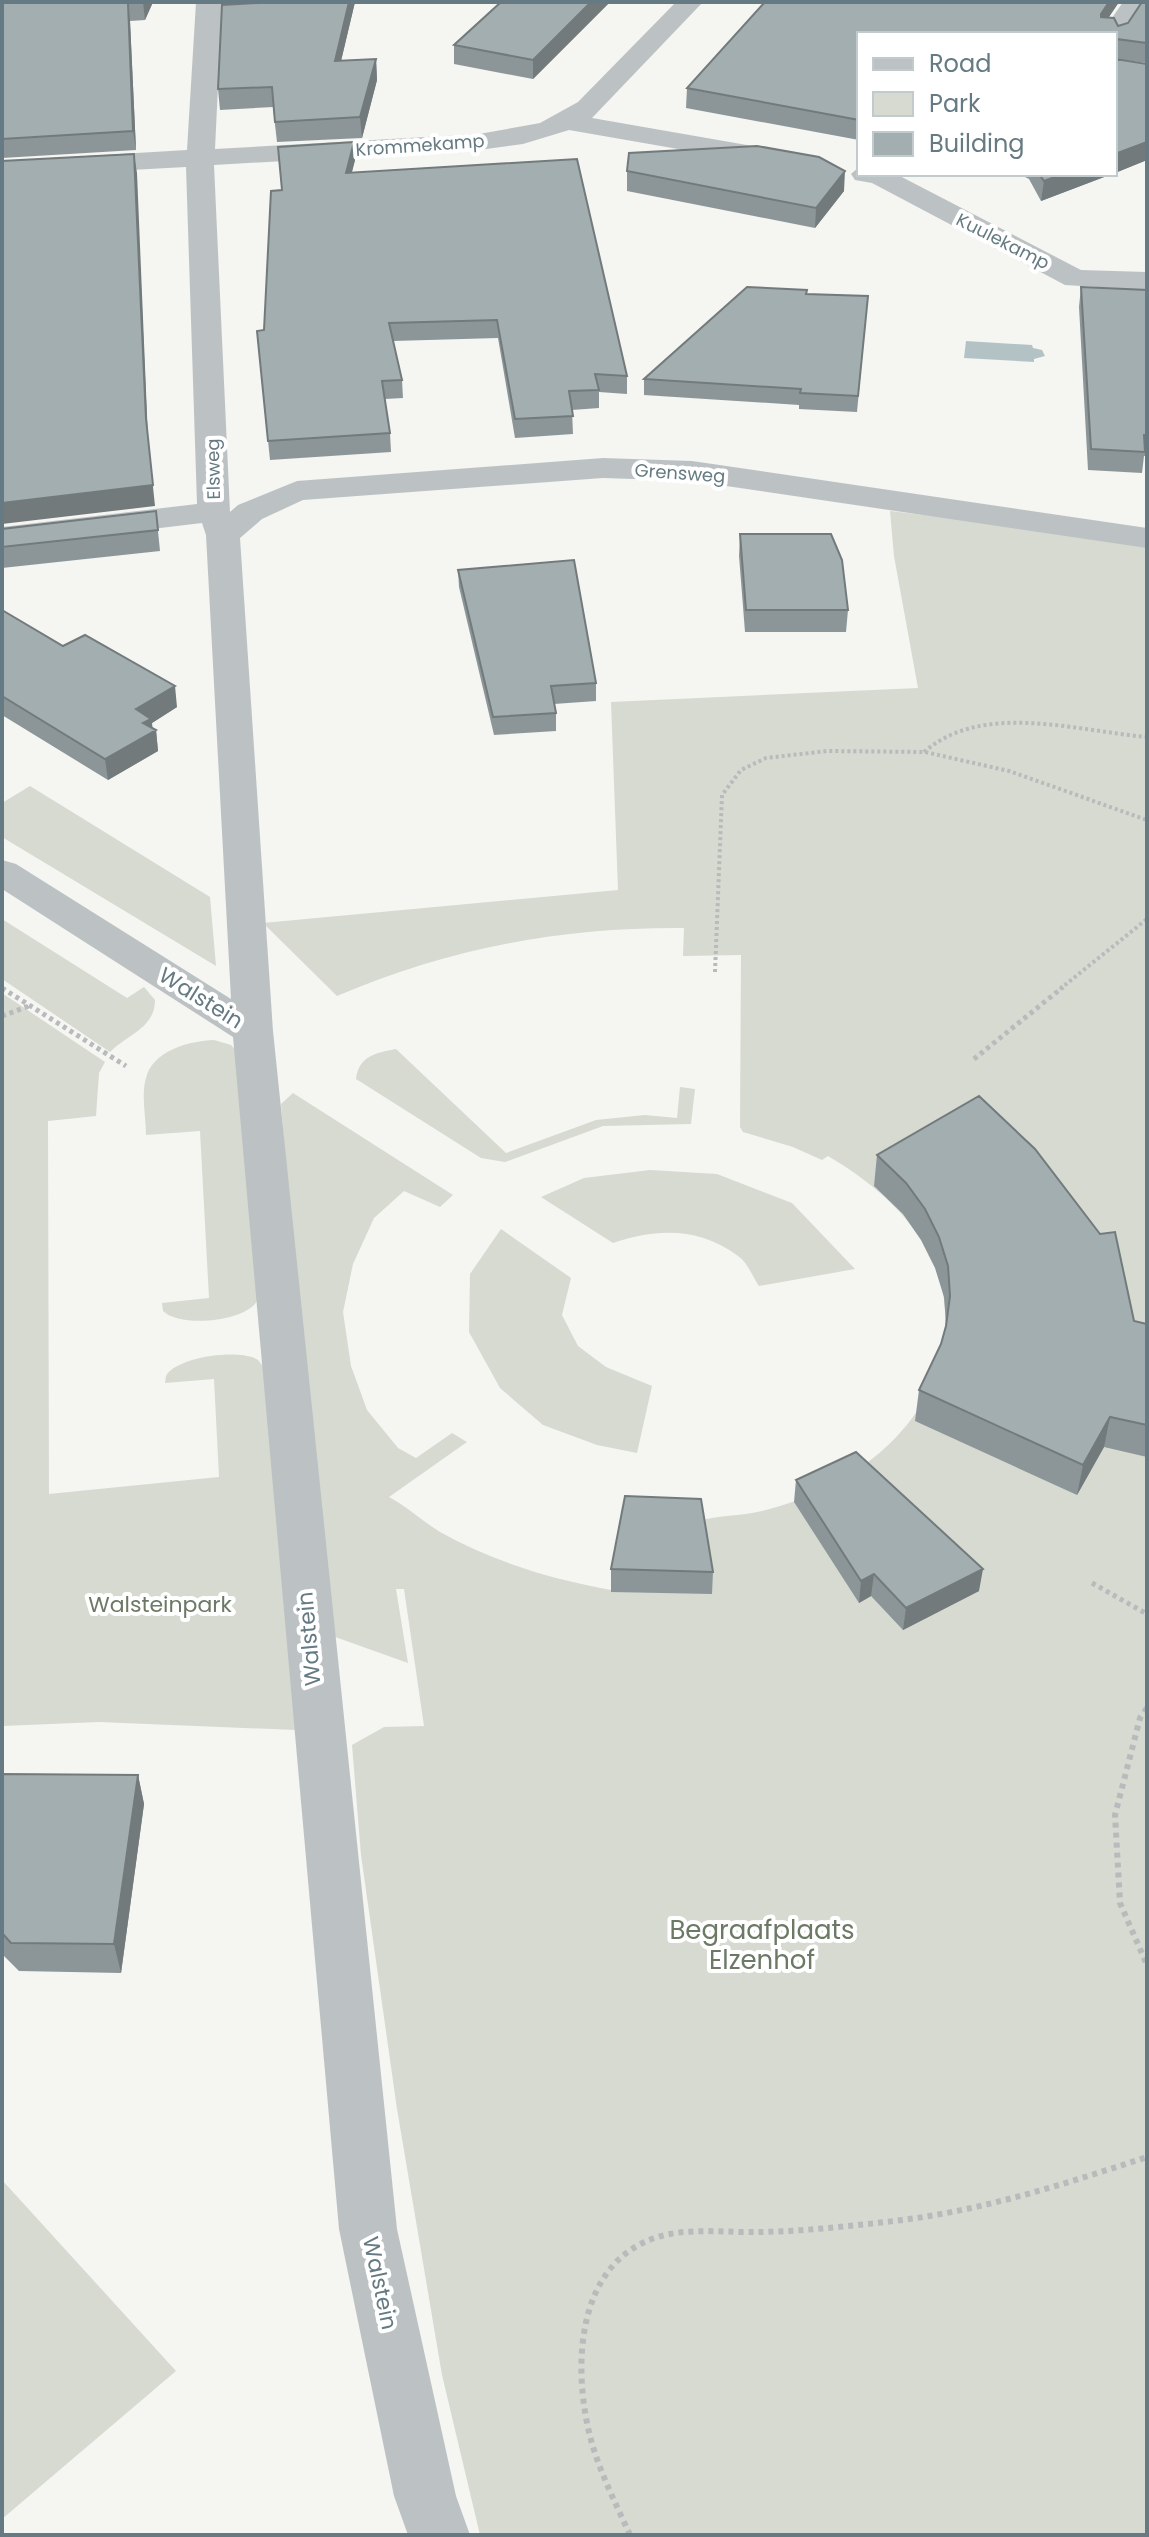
<svg xmlns="http://www.w3.org/2000/svg" width="1149" height="2537" viewBox="0 0 1149 2537" font-family="Poppins,sans-serif">
  <rect width="100%" height="100%" fill="#f5f5f2"/>
  <path fill="#d6dad1" d="M890 511 1147 541V2535H480L442 2375 397 2109 361 1855 352 1745 384 1727 424 1726 404 1589H396L408 1663 324 1633 281 1104 293 1093 453 1195 440 1207 404 1191 374 1218 353 1264 343 1312 351 1366 367 1410 398 1448 416 1458 452 1433 467 1442 389 1497C408 1507 422 1521 440 1532 493 1562 552 1579 611 1590 628 1577 687 1525 702 1520 721 1515 743 1516 762 1511 859 1488 951 1416 945 1309 940 1239 884 1189 828 1156L822 1160 793 1147 743 1132 740 1127 741 955 683 956 684 928C562 927 449 948 337 996L263 923 618 890 611 702 918 688 894 556Z
    M30 786 210 897 216 966 2 837V803Z
    M2 919 127 998 144 987 155 1000C155 1028 128 1034 110 1052L2 979Z
    M2 993 105 1062 99 1073 96 1116 48 1121 49 1494 219 1477 214 1379 165 1383 166 1376C176 1357 240 1348 258 1360 259 1361 266 1370 266 1371L296 1730 99 1722 2 1726Z
    M214 1040 231 1045 241 1056 257 1301C245 1322 180 1328 163 1311L162 1303 209 1298 200 1131 146 1135C146 1118 141 1094 146 1078 153 1050 190 1041 214 1040Z
    M396 1049 506 1153 596 1120 645 1115 677 1118 680 1087 695 1089 691 1124 603 1126 505 1162 481 1158 356 1079C359 1056 375 1053 396 1049Z
    M650 1170 717 1174 792 1203 855 1269 759 1286C753 1277 747 1262 738 1256 700 1227 656 1228 613 1243L541 1197 584 1178Z
    M501 1229 571 1278 562 1315 578 1346 606 1367 652 1386 637 1453 597 1445 543 1425 500 1388 469 1332 470 1274Z
    M2 2180 176 2371 2 2519Z"/>
  <path fill="#b3c3c5" d="M966 341 1032 345 1033 348 1042 350 1045 356 1034 359V362L964 358Z"/>
  <g fill="none" stroke-linecap="round" stroke-linejoin="round">
    <path stroke="#b7bbbc" stroke-width="4" stroke-dasharray="3 3" stroke-linecap="butt" d="M924 752C983 701 1076 731 1147 737
      M715 972 722 795 741 770 766 758 827 751 925 752 1009 771 1147 820
      M1060 989 1147 919"/>
    <path stroke="#b7bbbc" stroke-width="5" stroke-dasharray="4 4" stroke-linecap="butt" d="M2 988 126 1066
      M2 1016 29 1006
      M974 1059 1063 987
      M1092 1583 1147 1614"/>
    <path stroke="#b7bbbc" stroke-width="6" stroke-dasharray="5 5" stroke-linecap="butt" d="M1147 1708 1140 1718 1115 1815 1120 1903 1147 1965
      M630 2535C616 2504 600 2473 591 2440 572 2369 575 2262 658 2237 689 2227 729 2233 761 2232 806 2231 850 2226 894 2221 981 2211 1065 2184 1147 2157"/>
    <path fill="#bcc2c4" fill-rule="evenodd" d="M196 2H222L215 149 479 134 540 123 578 102 676 2H703L592 118 776 150 786 152 790 158 786 164 776 166 569 130 523 144 479 150 214 165 230 512 238 505 297 481 603 458 692 461 1147 528V548L692 481 603 478 303 500 262 519 240 538 273 1031 397 2229 456 2496 470 2535H408L394 2496 339 2229 233 1037 2 889V860L16 864 231 999 206 535 202 523 2 547V527L197 504 186 167 2 177V161L187 150Z
      M1123 2H1147V5L1123 40 1115 42V34H1101Z
      M859 167V174H896L1081 270 1147 272V290L1065 285 872 183 855 180 851 174Z"/>
  </g>
  <path fill="#8c9698" d="M2 2H153L145 20 130 21 136 150 2 158Z
    M258 2H355L341 61 376 59 377 80 362 138 277 142 273 107 220 110 218 89Z
    M610 2 533 79 454 64V45Z
    M765 2H1119L1108 18 1118 26 1128 23 1147 2V63L1115 59 1147 64V160L1115 173 859 34V140L686 108 687 88Z
    M354 142 355 160 352 172 627 376V394L599 392V408L572 410 573 434 515 438 498 338 393 341 402 380 403 398 385 399 390 433 391 452 270 460 257 331 264 330 282 190Z
    M627 171 844 191 815 228 627 191Z
    M1019 174H1112L1041 201 1029 179Z
    M1081 287 1147 290V456H1144L1142 473 1088 470 1079 307Z
    M806 294 868 296 857 412 799 409V405L644 395V379Z
    M156 511 160 551 2 568V529Z
    M740 534 848 610 846 632H745L739 556Z
    M458 570 596 683V701L554 704 556 713V731L494 735 459 587Z
    M2 610 63 646 177 707 152 723V728L156 730 158 751 108 780 2 715Z
    M877 1155 1134 1321 1147 1324V1457L1104 1447 1077 1495 915 1421 919 1390 941 1344 946 1324 944 1297 935 1268 921 1240 903 1214 874 1186Z
    M796 1480 979 1591 903 1630 871 1596 859 1603 794 1502Z
    M611 1569 713 1572 712 1594 611 1592Z
    M2 1774 138 1775 144 1804 121 1973 19 1971 2 1954Z"/>
  <path fill="#727a7c" d="M143 2H153L145 20Z
    M349 2H355L336 82 335 61Z
    M591 2H610L533 79V60Z
    M1109 2H1119L1099 32 1101 14Z
    M128 3 130 21 136 150 133 131Z
    M376 59 377 80 362 138 360 117Z
    M354 142 355 160 347 190 346 173Z
    M1147 142V160L1115 173V154Z
    M134 154 137 173 148 439 155 506 2 524V503L146 419Z
    M845 171 844 191 815 228 816 208Z
    M1063 174H1112L1041 201 1044 181Z
    M175 686 177 707 152 723 153 732 156 730 158 751 108 780 105 759 136 709Z
    M1110 1417 1104 1447 1077 1495 1083 1465Z
    M983 1569 979 1591 903 1630 906 1608Z
    M874 1574 871 1596 859 1603 861 1581Z
    M138 1775 144 1804 121 1973 114 1944Z"/>
  <path fill="#a3aeb1" stroke="#727a7c" stroke-width="2" d="M2 2H137L128 3 133 131 2 139Z
    M258 2H349L335 61 376 59 360 117 275 122 272 87 218 89 222 5 258 3Z
    M501 2H591L533 60 454 45Z
    M765 2H1109L1101 14V17L1114 18 1118 26 1128 23 1142 2H1147V43L1116 39 1115 59 1147 64V142L1115 154V34H859V120L687 88Z
    M354 142 346 173 577 159 627 376 595 374 599 390 569 391 573 416 515 419 497 320 389 323 402 380 382 381 390 433 268 441 257 331 264 330 271 191 282 190 278 147Z
    M757 146 819 157 845 171 816 208 627 171 629 153Z
    M134 154 146 419 153 485 2 503V161Z
    M1039 174H1063L1044 181Z
    M747 287 807 290 806 294 868 296 858 396 800 393 801 389 644 379Z
    M1081 287 1147 290V435H1144L1145 452 1091 449Z
    M156 511 158 530 2 547V529Z
    M740 534H831L842 560 848 610H746Z
    M574 560 596 683 551 686 556 713 493 717 458 570Z
    M2 610 63 646 85 635 175 686 136 709 151 719 143 723 156 730 105 759 2 696Z
    M979 1096 1035 1149 1100 1234 1115 1232 1134 1321 1147 1324V1425L1110 1417 1083 1465 919 1390 941 1344 946 1326 950 1296 948 1266 939 1237 925 1209 906 1183 877 1155Z
    M856 1452 983 1569 906 1608 874 1574 861 1581 796 1480Z
    M625 1496 701 1499 713 1572 611 1569Z
    M2 1774 138 1775 114 1944 11 1943 2 1933Z"/>
  <g text-anchor="middle" dominant-baseline="central" stroke-width="8" stroke-linejoin="round" paint-order="stroke">
    <g font-size="18" fill="#657a82" stroke="#fff">
      <text transform="translate(420 145) rotate(-4)">Krommekamp</text>
      <text transform="translate(1003 241) rotate(27)">Kuulekamp</text>
      <text transform="translate(213 469) rotate(-91)">Elsweg</text>
      <text transform="translate(680 473) rotate(4)">Grensweg</text>
    </g>
    <g font-size="22" fill="#657a82" stroke="#fff">
      <text transform="translate(201 998) rotate(32)">Walstein</text>
      <text transform="translate(309 1639) rotate(-95)">Walstein</text>
      <text transform="translate(380 2283) rotate(78)">Walstein</text>
    </g>
    <g font-size="22" fill="#6c7964" stroke="#fff">
      <text x="160" y="1604">Walsteinpark</text>
    </g>
    <g font-size="26" fill="#6c7964" stroke="#fff">
      <text x="762" y="1930">Begraafplaats<tspan x="762" dy="30">Elzenhof</tspan></text>
    </g>
  </g>
  <rect width="1149" height="2537" fill="none" stroke="#657a82" stroke-width="8"/>
  <rect x="857" y="32" width="260" height="144" fill="#ffffff" stroke="#c1cacd" stroke-width="2"/>
  <rect x="873" y="58" width="40" height="12" fill="#bcc2c4" stroke="#c1cacd" stroke-width="2"/>
  <text x="929" y="72" font-size="24" fill="#657a82">Road</text>
  <rect x="873" y="92" width="40" height="24" fill="#d6dad1" stroke="#c1cacd" stroke-width="2"/>
  <text x="929" y="112" font-size="24" fill="#657a82">Park</text>
  <rect x="873" y="132" width="40" height="24" fill="#a3aeb1" stroke="#c1cacd" stroke-width="2"/>
  <text x="929" y="152" font-size="24" fill="#657a82">Building</text>
</svg>
